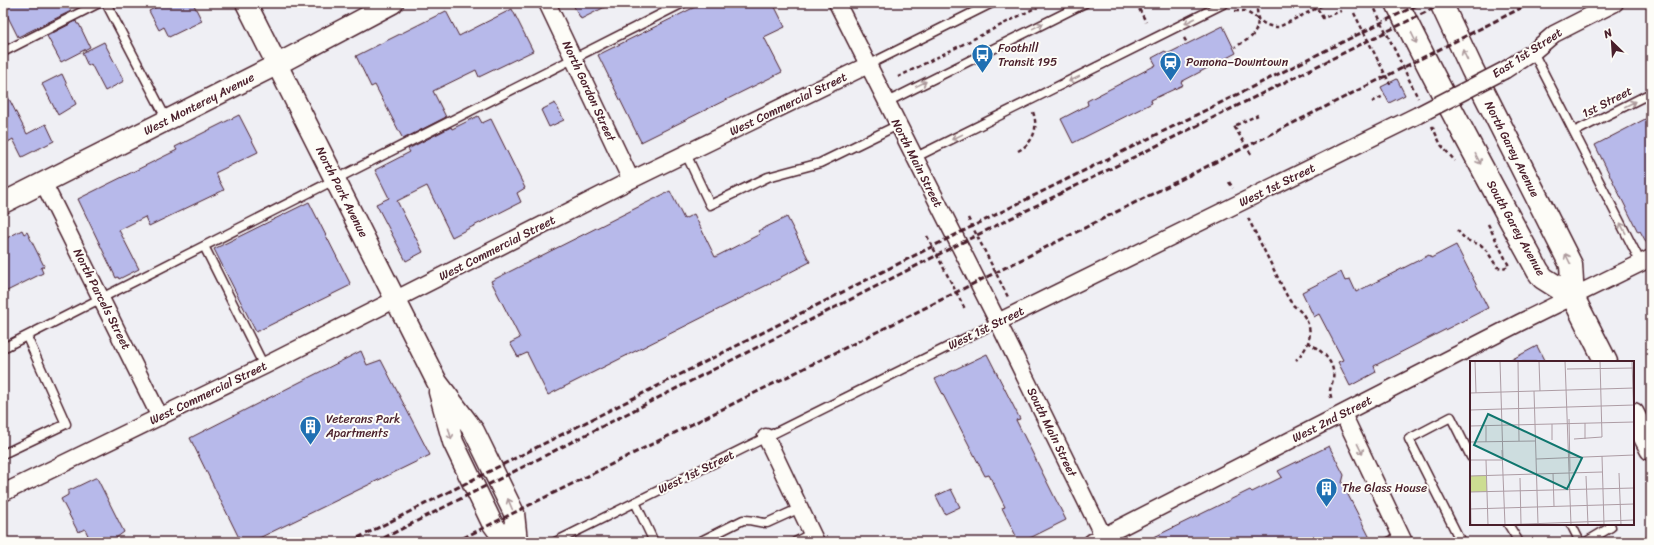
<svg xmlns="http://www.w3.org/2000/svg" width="1654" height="545" viewBox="0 0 1654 545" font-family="Sriracha,sans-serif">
  <rect width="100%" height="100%" fill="#efeff4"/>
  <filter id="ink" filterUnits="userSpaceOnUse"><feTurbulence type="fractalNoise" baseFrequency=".025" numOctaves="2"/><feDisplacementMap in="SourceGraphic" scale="8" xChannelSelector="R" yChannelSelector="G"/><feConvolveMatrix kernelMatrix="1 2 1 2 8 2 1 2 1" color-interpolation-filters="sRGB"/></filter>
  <g filter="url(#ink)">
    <path fill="#b7b9ea" stroke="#4a1f2b" d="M3 3H66L71 11 18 37 3 7Z
      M164 3H193L202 21 169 37 164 27 159 30 149 11Z
      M572 3H613L581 19Z
      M703 3H773L785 27 764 37 782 72 641 142 598 55Z
      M512 9 533 51 479 77 476 70 433 91 446 117 403 139 375 85 371 87 356 56 446 11 459 36Z
      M76 21 77 24H79L90 47 61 62 47 36Z
      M1223 26 1236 53 1181 82 1183 85 1151 100 1152 103 1073 143 1061 119 1088 105 1087 101 1156 65 1152 58 1165 51 1167 54Z
      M104 42 124 81 105 91 91 64 88 66 82 53Z
      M62 74 76 104 58 115 42 84Z
      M1397 79 1405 95 1389 103 1381 87Z
      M3 87 27 134 46 124 54 141 22 157 13 139 3 145Z
      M555 103 564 120 549 127 541 110Z
      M239 115 258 152 215 173 224 190 149 226 145 217 119 230 139 269 119 279 118 277 116 278 78 199 177 150 175 147Z
      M478 116 482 123 491 119 525 188 517 193 521 202 452 237 427 186 397 201 423 252 406 261 376 204 389 198 375 170 410 152 408 149 451 127 452 129Z
      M1651 116V249H1650L1640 231 1638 232 1595 145Z
      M670 191 684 219 694 214 715 257 760 234 758 231 787 217 810 262 781 277V278L548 395 527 353 518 357 510 343 520 338 491 281Z
      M309 202 351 285 256 332 214 249Z
      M22 230 24 234 27 232 44 266 41 268 43 273 3 293V240Z
      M1456 245 1488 308 1374 366 1376 372 1350 386 1338 362 1343 360 1319 314 1314 317 1302 292 1341 272 1345 281 1350 279 1356 292 1429 255 1431 258Z
      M1537 346 1545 362H1507Z
      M361 351 367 365 381 360 430 455 251 542H241L190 438Z
      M987 354 1020 419 1016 420 1066 520 1022 542H1019L1002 508 1005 507 989 475 985 476 935 379Z
      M1329 446 1344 475 1342 483 1370 538 1362 542H1144L1250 490 1252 492 1282 477 1278 471Z
      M95 478H97L124 532 116 538 118 542H91L85 529 78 532 61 499 68 495V491Z
      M951 489 960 507 945 514 936 496Z"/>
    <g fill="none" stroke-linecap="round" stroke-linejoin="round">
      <defs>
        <path id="service" d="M106 3 167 120
          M3 52 99 3
          M1533 52 1641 263
          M868 65 992 3
          M887 102 1085 3
          M1574 132 1651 93
          M686 154 710 205 768 177 820 163 898 125
          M914 158 1225 3
          M204 246 264 366
          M3 348 683 3
          M3 454 66 424 27 337
          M635 502 654 542
          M1508 524 1519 542
          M1571 524 1580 542
          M555 542 998 322
          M699 542 743 520C753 519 757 523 767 523L800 508
          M795 542 812 533
          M1389 542 1401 536
          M1461 542 1409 439 1451 417 1471 457
          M1586 542 1611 527 1610 524"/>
        <path id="minor" d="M547 3 631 180
          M837 3 998 322 1106 542
          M1505 70 1533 52 1554 34 1615 3
          M43 182 160 417
          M998 322 1418 115
          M1343 414 1404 542
          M766 437 816 542
          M3 493 264 366 631 180 868 65
          M1092 542 1519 323 1651 258"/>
        <path id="tertiary" d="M246 3 437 382 474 431 514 513 517 542
          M3 203 278 64 393 3
          M439 392 453 442 492 523 506 542"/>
        <path id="primary" d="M1397 3C1441 94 1490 182 1538 271L1543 278 1573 297 1606 362
          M1441 3 1472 69 1571 265 1573 297
          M1633 414 1651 449"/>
      </defs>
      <use href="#service" stroke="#4a1f2b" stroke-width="11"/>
      <use href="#minor" stroke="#4a1f2b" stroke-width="19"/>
      <use href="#tertiary" stroke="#4a1f2b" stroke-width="23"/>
      <use href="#primary" stroke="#4a1f2b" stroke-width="25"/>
      <path stroke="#4a1f2b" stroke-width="2.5" stroke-dasharray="4 3" stroke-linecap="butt" d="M1136 3 1146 22
        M1260 3 1257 10 1258 19C1265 25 1270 27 1279 27L1327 3
        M1314 3 1323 18 1341 11
        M1372 3 1418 98
        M1235 11H1245L1258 19C1257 37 1250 38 1235 47
        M1184 38 1187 43
        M898 77 1045 3
        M1372 102 1385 95
        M1432 126 1441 145 1455 161
        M1018 151C1033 143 1039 129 1033 112
        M1251 154 1234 126 1258 115
        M1229 182 1233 188
        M968 218 1008 297
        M1248 218 1286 294C1288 298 1290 301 1293 305 1296 308 1301 311 1304 316 1315 333 1309 347 1296 360
        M1457 230 1466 240 1481 245 1487 251 1497 267 1503 268 1509 266 1487 222
        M927 236 965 309
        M1308 342C1321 351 1336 361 1333 379 1331 390 1328 388 1332 400"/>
      <use href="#service" stroke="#fdfcf7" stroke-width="8"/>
      <use href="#minor" stroke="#fdfcf7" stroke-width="16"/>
      <use href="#tertiary" stroke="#fdfcf7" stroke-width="20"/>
      <use href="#primary" stroke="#fdfcf7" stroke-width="22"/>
      <path stroke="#4a1f2b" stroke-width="3" stroke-dasharray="6 3" stroke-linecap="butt" d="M350 542 955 235 1421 3
        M376 542 959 244 1444 3
        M455 542C814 364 1173 184 1531 3"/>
      <defs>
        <path id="minor-bridge" d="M1418 115 1505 70"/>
      </defs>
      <use href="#minor-bridge" stroke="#4a1f2b" stroke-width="19" stroke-linecap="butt"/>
      <path stroke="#4a1f2b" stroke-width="2.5" stroke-dasharray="4 3" stroke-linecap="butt" d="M1354 13 1390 84"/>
      <use href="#minor-bridge" stroke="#fdfcf7" stroke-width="16"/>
    </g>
    <defs><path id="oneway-shaft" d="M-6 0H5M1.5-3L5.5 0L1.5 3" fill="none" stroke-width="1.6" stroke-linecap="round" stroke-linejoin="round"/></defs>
    <g stroke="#ac999b">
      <use href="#oneway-shaft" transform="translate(1190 21) rotate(153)"/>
      <use href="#oneway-shaft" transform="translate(1038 26) rotate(-26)"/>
      <use href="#oneway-shaft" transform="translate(1414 38) rotate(64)"/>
      <use href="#oneway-shaft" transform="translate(1465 55) rotate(-115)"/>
      <use href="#oneway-shaft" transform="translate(1074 79) rotate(154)"/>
      <use href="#oneway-shaft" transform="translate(921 84) rotate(-26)"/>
      <use href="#oneway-shaft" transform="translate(1630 104) rotate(-27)"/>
      <use href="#oneway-shaft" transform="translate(957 137) rotate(154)"/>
      <use href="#oneway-shaft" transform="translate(1478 159) rotate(63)"/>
      <use href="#oneway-shaft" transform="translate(1623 228) rotate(-117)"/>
      <use href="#oneway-shaft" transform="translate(1568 259) rotate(-116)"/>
      <use href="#oneway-shaft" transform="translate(450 434) rotate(75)"/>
      <use href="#oneway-shaft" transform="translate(1360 449) rotate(64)"/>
      <use href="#oneway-shaft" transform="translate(510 504) rotate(-113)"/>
    </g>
  </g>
  <defs>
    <symbol id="bus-pin" viewBox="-11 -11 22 30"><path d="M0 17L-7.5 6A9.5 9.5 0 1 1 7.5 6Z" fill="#1f6fb2" stroke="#fdfcf7"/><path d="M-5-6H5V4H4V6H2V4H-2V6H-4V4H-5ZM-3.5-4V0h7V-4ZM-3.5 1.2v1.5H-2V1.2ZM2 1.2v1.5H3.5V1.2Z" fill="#fff"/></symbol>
    <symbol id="station-pin" viewBox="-11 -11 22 30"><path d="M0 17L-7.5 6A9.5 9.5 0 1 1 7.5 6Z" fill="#1f6fb2" stroke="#fdfcf7"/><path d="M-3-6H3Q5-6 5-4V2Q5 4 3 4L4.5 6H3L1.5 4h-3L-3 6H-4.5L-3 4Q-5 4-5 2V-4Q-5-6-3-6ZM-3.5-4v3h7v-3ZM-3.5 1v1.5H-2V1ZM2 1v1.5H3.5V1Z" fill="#fff"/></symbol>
    <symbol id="building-pin" viewBox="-11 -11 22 30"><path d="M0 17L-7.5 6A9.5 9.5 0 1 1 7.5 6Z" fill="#1f6fb2" stroke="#fdfcf7"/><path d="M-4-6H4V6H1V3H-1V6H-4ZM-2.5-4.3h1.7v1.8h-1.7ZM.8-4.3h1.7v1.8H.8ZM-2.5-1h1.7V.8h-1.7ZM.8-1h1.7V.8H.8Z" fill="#fff"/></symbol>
  </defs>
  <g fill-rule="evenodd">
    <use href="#bus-pin" x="970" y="42" width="25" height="34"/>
    <use href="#station-pin" x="1158" y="50" width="25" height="34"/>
    <use href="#building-pin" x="298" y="414" width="25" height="34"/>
    <use href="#building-pin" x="1314" y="476" width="25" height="34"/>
  </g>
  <g text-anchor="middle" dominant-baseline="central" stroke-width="4" stroke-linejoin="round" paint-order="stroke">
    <g font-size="12" fill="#4a1f2b" stroke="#fdfcf7" text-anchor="start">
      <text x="998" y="48">Foothill<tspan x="998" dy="14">Transit 195</tspan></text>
      <text x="1186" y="62">Pomona–Downtown</text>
      <text x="326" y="419">Veterans Park<tspan x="326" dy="14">Apartments</tspan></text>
      <text x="1342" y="488">The Glass House</text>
    </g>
    <g font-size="12" fill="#4a1f2b" stroke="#fdfcf7">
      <text transform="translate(1527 53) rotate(-33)">East 1st Street</text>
      <text transform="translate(589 91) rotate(65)">North Gordon Street</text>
      <text transform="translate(1607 102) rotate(-27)">1st Street</text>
      <text transform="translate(199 104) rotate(-27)">West Monterey Avenue</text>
      <text transform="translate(788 104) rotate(-26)">West Commercial Street</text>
      <text transform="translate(1512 149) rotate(63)">North Garey Avenue</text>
      <text transform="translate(917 163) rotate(63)">North Main Street</text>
      <text transform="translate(1277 185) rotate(-26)">West 1st Street</text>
      <text transform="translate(342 192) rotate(63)">North Park Avenue</text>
      <text transform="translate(1516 228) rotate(61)">South Garey Avenue</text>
      <text transform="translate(497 248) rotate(-27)">West Commercial Street</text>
      <text transform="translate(102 299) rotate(63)">North Parcels Street</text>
      <text transform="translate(986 328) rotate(-26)">West 1st Street</text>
      <text transform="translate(208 393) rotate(-26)">West Commercial Street</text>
      <text transform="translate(1332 419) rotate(-27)">West 2nd Street</text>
      <text transform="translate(1052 432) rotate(64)">South Main Street</text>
      <text transform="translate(696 472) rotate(-26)">West 1st Street</text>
    </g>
  </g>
  <g transform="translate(1470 361)">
    <rect width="164" height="164" fill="#efeff4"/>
    <path d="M17 114V131H1L0 115Z" fill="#ccdd92"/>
    <path fill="none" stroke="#ad9ca4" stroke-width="1" d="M5 0 6 32M30 0 33 99M48 0 49 80M69 0 70 30M95 0 101 164M162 0 164 61M97 8 164 7M64 30 68 163M0 32 164 27M0 49 164 44M99 58 100 110M115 62V78M82 63V79M0 65 164 61M16 65V81M104 78 132 76 130 0M0 81 65 80M32 89 35 164M132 95 134 164M66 98 164 94M0 99H33M16 99 18 164M0 109 1 164M83 112 84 145M149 112 151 164M0 115 132 111M116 115 118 164M50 117 51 163M0 131 164 127M0 148 164 143M29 164 164 159"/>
    <path fill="#0f766e" fill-opacity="0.15" stroke="#0f766e" stroke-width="2" d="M18 53 112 97 97 128 4 84Z"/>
    <rect width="164" height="164" fill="none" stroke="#4a1f2b" stroke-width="2"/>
  </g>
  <rect width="1654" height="545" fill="none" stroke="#fdfcf7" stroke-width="16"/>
  <rect x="8" y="8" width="1638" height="529" fill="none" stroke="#4a1f2b" stroke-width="1.5" filter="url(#ink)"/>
  <g transform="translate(1612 42) rotate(335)" stroke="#fdfcf7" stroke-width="3" paint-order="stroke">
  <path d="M0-3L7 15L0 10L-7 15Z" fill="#4a1f2b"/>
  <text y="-6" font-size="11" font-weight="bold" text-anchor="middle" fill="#4a1f2b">N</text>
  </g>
</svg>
